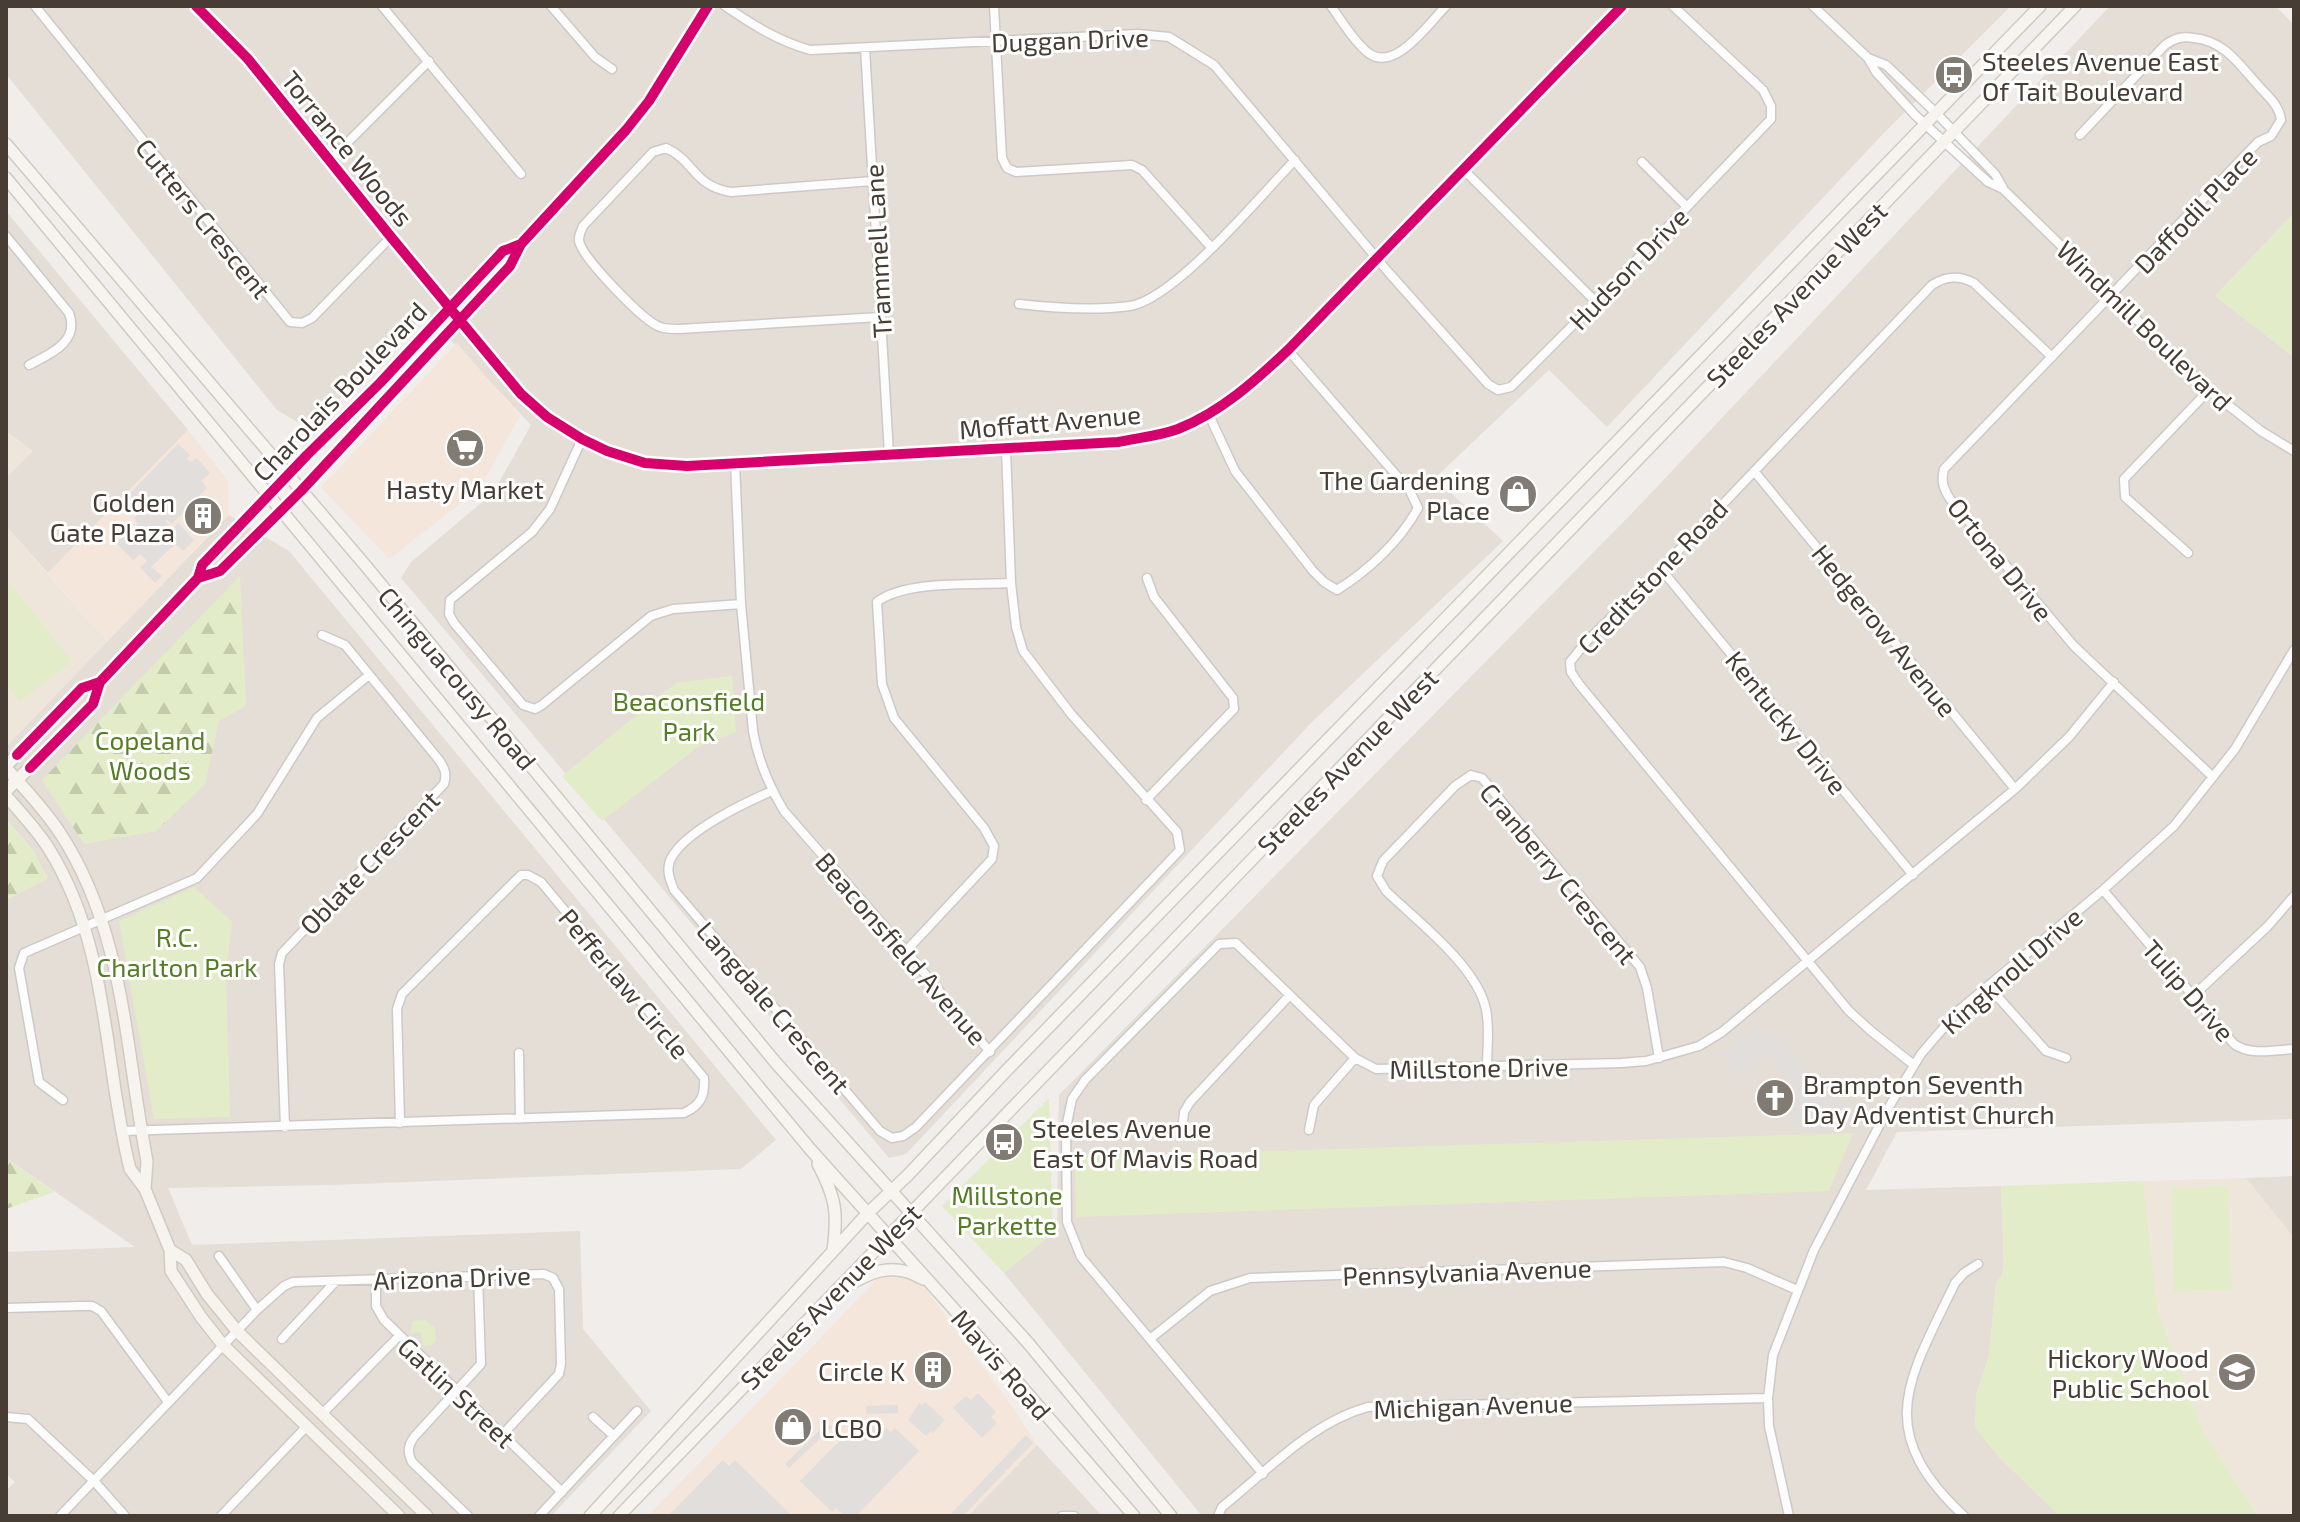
<svg xmlns="http://www.w3.org/2000/svg" width="2300" height="1522" viewBox="0 0 2300 1522" font-family="'Exo 2',sans-serif">
  <defs>
    <pattern id="forest-firs" width="22" height="20" patternUnits="userSpaceOnUse" patternTransform="scale(2)"><rect width="22" height="20" fill="#e3ecc8"/><path d="M5 1l3.5 6h-7zM16 11l3.5 6h-7z" fill="#c4cbac"/></pattern>
  </defs>
  <rect width="100%" height="100%" fill="#f0edea"/>
  <path fill="#e5ded6" d="M6 6H2011L1882 135 1607 427 1549 370 1435 478 1503 541 1312 722 906 1154 889 1158 401 578 411 562 493 493 531 425 426 314 309 429 277 410 6 74Z
    M2110 6H2276L2294 25V213L2215 296 2294 357V1119L1897 1132 1866 1190 2001 1186 2004 1264 2002 1275 1996 1283 1989 1356 1976 1395 1998 1456 2060 1516H1202L1004 1273 1053 1233H1057L1059 1095 1638 507Z
    M6 211 188 430 48 573 6 526V478L32 451 6 431Z
    M229 515 289 551 776 1140 741 1169 332 1185 168 1188 192 1245 580 1231 583 1329 651 1411 551 1516H6V1491L15 1482 6 1474V1252L135 1247 6 1158V900L47 878 33 850 6 819V746Z
    M2294 1176V1238L2246 1178Z
    M1037 1445 1102 1516H968Z"/>
  <path fill="#f4e6db" d="M457 343 520 416 479 489 389 559 321 487Z
    M188 430 228 481 229 515 107 642 48 573Z
    M891 1265 911 1269 1014 1409 1037 1445 968 1516H648Z"/>
  <path fill="#efe6db" d="M6 431 33 451 6 478Z
    M6 526 107 642 7 746H6Z
    M2246 1178 2294 1238V1516H2258L2203 1431 2158 1312 2143 1181Z"/>
  <path fill="url(#forest-firs)" d="M240 576 246 706 219 721 205 784 156 831 84 844 42 780Z
    M6 819 33 850 47 879 6 900Z
    M6 1158 54 1192 6 1209Z"/>
  <path fill="#e3ecc8" d="M2294 213V357L2215 296Z
    M6 578 72 661 20 702 6 684Z
    M732 676 736 732 698 747 602 821 562 776 676 683Z
    M194 887 232 922 226 972 230 1117 154 1119 119 921Z
    M1049 1098 1053 1233 1004 1273 942 1206Z
    M1853 1133 1829 1191 1076 1217 1075 1157Z
    M2143 1181 2158 1312 2203 1431 2258 1516H2060L1998 1456 1975 1428 1976 1395 1989 1356 1996 1283 2002 1275 2004 1264 2001 1186Z
    M2228 1186 2232 1290 2174 1292 2171 1188Z
    M425 1320 435 1328 436 1341 432 1345 423 1346 421 1332 410 1334 413 1321Z"/>
  <path fill="#e2dedb" d="M178 444 190 455 187 459 190 462 197 458 210 473 201 481 207 488 172 524 166 519 165 521 170 526 151 544 155 547 178 523 194 540 183 551 175 544 151 567 162 576 155 583 140 567 147 561 140 554 133 560 116 543 138 524 134 518 141 512 132 503 122 512 117 507Z
    M1757 1027 1762 1033 1769 1028 1812 1076 1856 1112 1842 1129 1800 1130 1788 1118 1799 1105 1798 1088 1761 1050 1756 1053 1761 1059 1739 1077 1722 1055Z
    M562 1281H574L575 1347H566Z
    M978 1393 996 1412 991 1417 997 1423 982 1438 953 1408 966 1396 971 1400Z
    M925 1402 945 1420 933 1433 931 1431 926 1436 908 1420 919 1403 922 1405Z
    M898 1405V1413L866 1414V1406Z
    M827 1423 832 1427 789 1468 785 1464Z
    M855 1425 863 1433 872 1425 881 1433 886 1428 891 1432 895 1428 919 1451 856 1516H845L836 1508 832 1512 800 1481Z
    M1026 1435 1033 1443 963 1516H949Z
    M723 1460 729 1466 735 1460 792 1516H668Z"/>
  <g fill="none" stroke-linecap="round" stroke-linejoin="round">
    <defs>
      <path id="street" d="M35 6 290 322 302 323 312 318 391 237
        M382 6 521 174
        M551 6 595 57 612 69
        M725 6C753 25 778 41 810 50L1138 34 1169 37 1214 65 1390 274 1488 384 1498 390 1511 387 1596 302 1771 119V106L1763 90 1673 6
        M994 6 1002 158 1007 168 1016 172 1132 165 1142 170 1211 247
        M1331 6C1342 21 1352 39 1366 51 1393 76 1428 24 1446 6
        M1813 6 1868 58 1876 72 1915 115 1988 182 2003 189
        M865 48 889 454
        M1868 58 1886 65 1937 114 1995 174 2004 190 2209 390 2261 431 2294 451
        M2080 135 2165 45C2175 38 2182 36 2194 38 2224 41 2238 63 2257 84 2267 96 2279 104 2281 120L2271 136 2258 142 1944 469C1941 481 1943 488 1950 499L2074 646 2213 777
        M330 160 429 61
        M1642 162 1687 207
        M1462 168 1596 302
        M873 181 731 192C693 186 695 161 666 148L653 152 583 226C581 231 577 238 580 244 586 261 643 321 660 327 665 329 673 329 679 329L880 317
        M6 236 69 313C80 342 50 354 29 365
        M1019 304C1054 308 1094 311 1130 306 1175 299 1260 196 1295 160
        M1209 415 1235 471 1313 571 1324 582 1337 590C1369 570 1400 541 1418 508L1410 491 1288 350
        M582 439 550 509 532 532 450 600 449 614 454 623 523 705 535 709 542 705 651 616 673 609 741 604
        M735 463 741 604 753 731C758 760 769 786 784 811L906 951 990 1052
        M1754 471 2015 789
        M2188 553 2125 497 2124 479 2209 390
        M1661 569 1913 875
        M772 791C744 803 690 829 673 855 665 867 669 878 674 890L880 1131 892 1138 903 1136 916 1127 1180 850 1177 832 1071 714 1023 651 1016 627 1011 583 1006 449
        M1146 800 1234 709 1233 698 1154 597 1147 578
        M2103 890 2234 1044C2250 1056 2275 1050 2294 1049
        M906 951 992 859 994 846 984 828 894 718 882 684 877 602C905 580 975 585 1011 583
        M1989 987 2046 1051 2066 1058
        M2192 997 2268 926 2294 896
        M519 1053 520 1119
        M1914 1065 1871 1031 1849 1011 1579 684 1571 672 1570 662 1586 642 1661 569 1932 285C1946 276 1959 275 1974 283L2052 357
        M1487 1067C1487 1048 1490 1028 1486 1010 1478 967 1417 921 1386 891L1377 876 1383 861 1455 786 1471 775 1482 778 1640 967 1647 988 1659 1058
        M63 1100 39 1082 19 968 24 953 197 878 257 814 317 718 369 675
        M285 1127 279 964 282 953 444 784C447 774 445 769 439 760L345 645 322 635
        M1309 1130 1314 1105 1355 1058
        M122 1131 684 1113C701 1105 705 1096 704 1078L541 882 528 875H521L402 994 397 1009 400 1123
        M1182 1132 1184 1112 1190 1102 1290 995
        M219 1256 257 1310
        M376 1280V1306L384 1320 562 1492
        M6 1308 81 1306H92L101 1311 168 1402
        M282 1339 336 1281
        M1150 1339 1210 1291 1250 1278 1724 1262 1747 1268 1797 1290
        M322 1414 399 1336
        M6 1417 28 1419 94 1481 125 1516
        M593 1417 614 1436
        M1263 1474 1081 1257 1067 1222 1066 1128 1072 1099 1085 1080 1219 944 1236 943 1355 1058 1376 1069 1621 1063 1646 1061 1699 1046 1722 1032 2015 789 2069 737 2114 682
        M60 1516 257 1310 284 1286 293 1282 544 1274 553 1278 559 1289 561 1364 559 1374 503 1434
        M221 1516 307 1426
        M468 1516 412 1462C407 1451 408 1446 414 1437L481 1364 478 1276
        M539 1516 637 1411
        M1062 1516H1074
        M1218 1516 1222 1507C1267 1471 1312 1422 1368 1407L1768 1398
        M1789 1516 1769 1426 1768 1398 1773 1355 1814 1250 1890 1105 1921 1054 1958 1011 2103 890 2174 826 2235 749 2294 650
        M1964 1516C1872 1430 1908 1381 1955 1283L1964 1273 1978 1264"/>
      <path id="secondary" d="M196 6 248 59 391 237 521 394 547 417 582 439 607 451 645 463 687 466 1118 442C1137 438 1159 436 1178 429 1221 412 1255 381 1288 350L1622 6
        M6 144 365 565 776 1063 1029 1344 1171 1516
        M6 178 810 1149 961 1317 1134 1516
        M198 578 220 571 301 491 510 266 521 244 626 130 649 101 708 6
        M6 766 82 688 100 682
        M6 768C25 789 45 810 60 833 125 932 125 1049 147 1161L145 1189
        M6 791 93 704 100 682 198 578 202 565 307 455 380 383 503 251 521 244
        M6 796C21 813 37 830 49 849 110 947 103 1061 130 1169L145 1189 170 1250 171 1271 201 1317 223 1345 399 1516
        M818 1164C836 1198 838 1213 833 1250
        M170 1250 186 1260 207 1294 237 1331 427 1516
        M843 1288C870 1272 893 1261 923 1279
        M590 1516 868 1213 908 1175 1007 1070 2040 6
        M619 1516 2075 6"/>
    </defs>
    <use href="#street" stroke="#cdc9c6" stroke-width="11"/>
    <use href="#secondary" stroke="#d1cac1" stroke-width="14"/>
    <use href="#street" stroke="#fdfcfc" stroke-width="8"/>
    <use href="#secondary" stroke="#f7f3ee" stroke-width="11"/>
    <defs>
      <path id="cycleway" d="M196 6 248 59 391 237 521 394 547 417 582 439 607 451 645 463 687 466 1118 442C1137 438 1159 436 1178 429 1221 412 1255 381 1288 350L1622 6
        M198 578 220 571 301 491 510 266 521 244 626 130 649 101 708 6
        M17 755 82 688 100 682
        M30 768 93 704 100 682 198 578 202 565 307 455 380 383 503 251 521 244"/>
    </defs>
    <use href="#cycleway" stroke="#fff" stroke-width="15"/>
    <use href="#cycleway" stroke="#d6006c" stroke-width="10"/>
  </g>
  <defs>
    <symbol id="bus-disc" viewBox="-11 -11 22 22"><circle r="9.5" fill="#827b74" stroke="#fff"/><path d="M-5-6H5V4H4V6H2V4H-2V6H-4V4H-5ZM-3.5-4V0h7V-4ZM-3.5 1.2v1.5H-2V1.2ZM2 1.2v1.5H3.5V1.2Z" fill="#fff"/></symbol>
    <symbol id="supermarket-disc" viewBox="-11 -11 22 22"><circle r="9.5" fill="#827b74" stroke="#fff"/><path d="M-6-5.5h2.5l.6 2H6L4.5 2H-2.5L-4.4-4H-6ZM-1.5 3.2a1.3 1.3 0 1 0 .1 0ZM3 3.2a1.3 1.3 0 1 0 .1 0Z" fill="#fff"/></symbol>
    <symbol id="shop-disc" viewBox="-11 -11 22 22"><circle r="9.5" fill="#827b74" stroke="#fff"/><path d="M-5-2.5h2.3a2.7 3.5 0 0 1 5.4 0H5L5.5 6h-11ZM-1.5-2.5h3a1.5 2.3 0 0 0-3 0Z" fill="#fff"/></symbol>
    <symbol id="building-disc" viewBox="-11 -11 22 22"><circle r="9.5" fill="#827b74" stroke="#fff"/><path d="M-4-6H4V6H1V3H-1V6H-4ZM-2.5-4.3h1.7v1.8h-1.7ZM.8-4.3h1.7v1.8H.8ZM-2.5-1h1.7V.8h-1.7ZM.8-1h1.7V.8H.8Z" fill="#fff"/></symbol>
    <symbol id="church-disc" viewBox="-11 -11 22 22"><circle r="9.5" fill="#827b74" stroke="#fff"/><path d="M-1.2-6h2.4v3.5h3.3v2.4h-3.3V6h-2.4V-.1h-3.3v-2.4h3.3Z" fill="#fff"/></symbol>
    <symbol id="school-disc" viewBox="-11 -11 22 22"><circle r="9.5" fill="#827b74" stroke="#fff"/><path d="M0-5L7-2L0 1L-7-2ZM-4 1L0 2.5L4 1V4Q0 6-4 4Z" fill="#fff"/></symbol>
  </defs>
  <g fill-rule="evenodd">
    <use href="#bus-disc" x="1932" y="53" width="44" height="44"/>
    <use href="#supermarket-disc" x="443" y="426" width="44" height="44"/>
    <use href="#shop-disc" x="1496" y="472" width="44" height="44"/>
    <use href="#building-disc" x="181" y="494" width="44" height="44"/>
    <use href="#church-disc" x="1753" y="1076" width="44" height="44"/>
    <use href="#bus-disc" x="982" y="1120" width="44" height="44"/>
    <use href="#building-disc" x="911" y="1348" width="44" height="44"/>
    <use href="#school-disc" x="2215" y="1350" width="44" height="44"/>
    <use href="#shop-disc" x="771" y="1405" width="44" height="44"/>
  </g>
  <g text-anchor="middle" dominant-baseline="central" stroke-width="6" stroke-linejoin="round" paint-order="stroke">
    <g font-size="26" fill="#473d35" stroke="#fff">
      <text transform="translate(1070 39) rotate(-2)">Duggan Drive</text>
      <text transform="translate(348 148) rotate(51)">Torrance Woods</text>
      <text transform="translate(2195 210) rotate(-46)">Daffodil Place</text>
      <text transform="translate(204 218) rotate(51)">Cutters Crescent</text>
      <text transform="translate(877 251) rotate(-93)">Trammell Lane</text>
      <text transform="translate(1628 268) rotate(-46)">Hudson Drive</text>
      <text transform="translate(1796 294) rotate(-46)">Steeles Avenue West</text>
      <text transform="translate(2145 325) rotate(44)">Windmill Boulevard</text>
      <text transform="translate(339 391) rotate(-46)">Charolais Boulevard</text>
      <text transform="translate(1050 421) rotate(-5)">Moffatt Avenue</text>
      <text transform="translate(2001 559) rotate(51)">Ortona Drive</text>
      <text transform="translate(1652 576) rotate(-46)">Creditstone Road</text>
      <text transform="translate(1885 630) rotate(51)">Hedgerow Avenue</text>
      <text transform="translate(458 678) rotate(50)">Chinguacousy Road</text>
      <text transform="translate(1787 722) rotate(51)">Kentucky Drive</text>
      <text transform="translate(1347 761) rotate(-46)">Steeles Avenue West</text>
      <text transform="translate(369 862) rotate(-46)">Oblate Crescent</text>
      <text transform="translate(1559 873) rotate(50)">Cranberry Crescent</text>
      <text transform="translate(902 948) rotate(49)">Beaconsfield Avenue</text>
      <text transform="translate(2011 970) rotate(-41)">Kingknoll Drive</text>
      <text transform="translate(625 983) rotate(50)">Pefferlaw Circle</text>
      <text transform="translate(2189 990) rotate(49)">Tulip Drive</text>
      <text transform="translate(774 1007) rotate(49)">Langdale Crescent</text>
      <text transform="translate(1479 1067) rotate(-1)">Millstone Drive</text>
      <text transform="translate(1467 1271) rotate(-2)">Pennsylvania Avenue</text>
      <text transform="translate(452 1277) rotate(-2)">Arizona Drive</text>
      <text transform="translate(830 1296) rotate(-46)">Steeles Avenue West</text>
      <text transform="translate(1002 1364) rotate(49)">Mavis Road</text>
      <text transform="translate(457 1392) rotate(43)">Gatlin Street</text>
      <text transform="translate(1473 1405) rotate(-2)">Michigan Avenue</text>
    </g>
    <g font-size="26" fill="#473d35" stroke="#fff" text-anchor="start">
      <text x="1982" y="60">Steeles Avenue East<tspan x="1982" dy="30">Of Tait Boulevard</tspan></text>
      <text x="1490" y="479" text-anchor="end">The Gardening<tspan x="1490" dy="30">Place</tspan></text>
      <text x="465" y="488" text-anchor="middle">Hasty Market</text>
      <text x="175" y="501" text-anchor="end">Golden<tspan x="175" dy="30">Gate Plaza</tspan></text>
      <text x="1803" y="1083">Brampton Seventh<tspan x="1803" dy="30">Day Adventist Church</tspan></text>
      <text x="1032" y="1127">Steeles Avenue<tspan x="1032" dy="30">East Of Mavis Road</tspan></text>
      <text x="2209" y="1357" text-anchor="end">Hickory Wood<tspan x="2209" dy="30">Public School</tspan></text>
      <text x="905" y="1370" text-anchor="end">Circle K</text>
      <text x="821" y="1427">LCBO</text>
    </g>
    <g font-size="26" fill="#547d24" stroke="#fff">
      <text x="689" y="700">Beaconsfield<tspan x="689" dy="30">Park</tspan></text>
      <text x="150" y="739">Copeland<tspan x="150" dy="30">Woods</tspan></text>
      <text x="177" y="936">R.C.<tspan x="177" dy="30">Charlton Park</tspan></text>
      <text x="1007" y="1194">Millstone<tspan x="1007" dy="30">Parkette</tspan></text>
    </g>
  </g>
  <rect width="2300" height="1522" fill="none" stroke="#473d35" stroke-width="16"/>
</svg>
